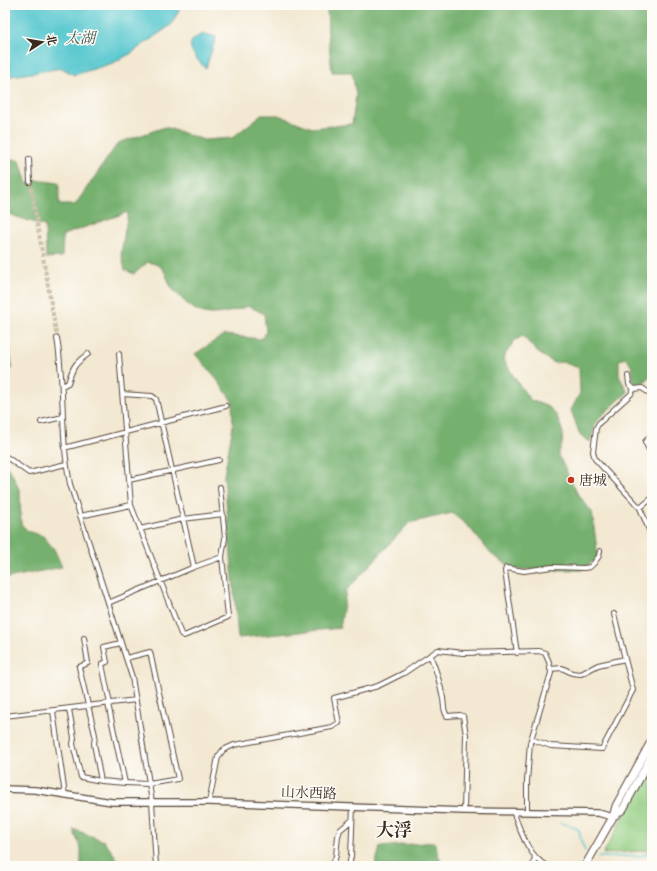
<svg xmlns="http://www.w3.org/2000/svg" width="657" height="871" viewBox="0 0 657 871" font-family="Cardo,'Noto Serif SC',serif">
  <rect width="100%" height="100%" fill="#fdfcf7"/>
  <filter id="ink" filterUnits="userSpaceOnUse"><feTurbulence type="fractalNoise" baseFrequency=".025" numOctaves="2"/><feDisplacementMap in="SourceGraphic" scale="8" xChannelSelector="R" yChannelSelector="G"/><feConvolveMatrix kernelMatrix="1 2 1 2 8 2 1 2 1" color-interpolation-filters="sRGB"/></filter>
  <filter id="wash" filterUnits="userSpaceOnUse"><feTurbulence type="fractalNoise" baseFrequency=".012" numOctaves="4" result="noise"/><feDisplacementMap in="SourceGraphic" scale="16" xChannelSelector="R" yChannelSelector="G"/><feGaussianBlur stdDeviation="0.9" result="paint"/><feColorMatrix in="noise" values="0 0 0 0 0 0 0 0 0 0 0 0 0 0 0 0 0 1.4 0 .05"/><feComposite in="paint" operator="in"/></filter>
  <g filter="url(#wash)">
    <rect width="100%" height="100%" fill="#f3e8d1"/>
    <path fill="#91cc80" stroke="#667b4f" d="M652 764V850L603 854Z"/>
    <path fill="#74b06e" stroke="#586d46" d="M327 5H652V373L645 382 634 384 632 367 626 358 619 360V376L628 392 599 418 594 428 590 442 580 435 571 410 580 393 579 368 562 362 554 363 537 352 523 336 514 341 503 358 514 377 530 400 549 407 557 416 563 433 562 445 558 454 577 493 592 512 598 558 581 570 514 569 491 554 469 527 452 513 409 523 346 591 340 628 238 638 224 476 233 425 232 401 213 374 195 354 224 335 261 339 266 332 264 314 249 306C222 314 203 322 181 298 178 295 174 291 171 287 164 272 166 266 148 262L134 274 125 270 121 253 128 212 63 235 62 257 46 258 45 226 5 213V157L20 161 27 184 36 180 59 183V205H75L118 143 165 127 204 140 232 138 261 115H278L312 128 352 124 356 95 352 72H332L328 35Z
      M5 317 12 366 8 376 7 385 5 387Z
      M5 465 12 473 20 492 21 524 28 531 43 536 54 549 62 567 7 578 5 582Z
      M73 829 104 841 119 861 121 866H81V849Z
      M434 842 441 862 451 866H375L380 847Z"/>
    <path fill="#5cc9d0" stroke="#4c7a77" d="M5 5H182L171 25 130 54 113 63 74 75 62 68 5 77Z
      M205 34 216 37 206 68 204 67C193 55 180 40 205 34Z"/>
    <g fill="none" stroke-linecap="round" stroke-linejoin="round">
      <path stroke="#5cc9d0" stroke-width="1.5" d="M560 823 572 826 579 830 581 841 585 851
        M598 857 641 856 652 851"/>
    </g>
  </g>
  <g filter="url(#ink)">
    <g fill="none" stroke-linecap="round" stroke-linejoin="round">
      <path stroke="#cec2ad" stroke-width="4" stroke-dasharray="4 2" stroke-linecap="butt" d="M30 182 57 338"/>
      <defs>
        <path id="street" d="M29 159 30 182
          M57 338C65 386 60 436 70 484L132 677 152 802 156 866
          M119 354 131 505 181 634 184 636 228 617 222 557 225 538 220 487
          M628 376 629 384 634 389 642 388 652 395
          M62 386 68 383C73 367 74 364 88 354
          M634 389 631 394 599 423 596 428 593 452 595 459 640 508
          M122 394 152 396 156 399 194 567
          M41 422 63 417
          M652 434 645 442 652 455
          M64 448 226 406
          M5 456 29 473 66 464
          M129 480 219 460
          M652 498 640 508 652 537
          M80 516 131 505
          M140 529 183 519 223 514
          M108 603 194 567 222 557
          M614 614 625 659
          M84 638 88 663 79 667 95 735 94 744 101 781 125 783
          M517 653 505 571 506 568 524 571 552 567 584 568 590 567 594 563 599 556 600 551
          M430 655C436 669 440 683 443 698 444 705 443 710 447 716L460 715 463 716 466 735 464 811
          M108 704 125 783 149 784 178 779 150 652 126 658
          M110 704 102 664 107 662 104 647 121 643
          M69 709 74 738 73 744 81 777 101 781
          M53 711 65 795
          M5 716 136 700
          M531 739 551 746 602 749 633 690 625 659 598 665 581 674 572 673 562 668 550 669
          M209 802 218 757 223 750 234 745 332 727 339 723 334 698 378 686 404 673 438 650 463 653 539 651 545 653 549 662 551 673 530 743 527 781V811
          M513 811C520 830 528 856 547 866
          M332 866 336 856 338 836 340 830 352 820
          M349 866 351 856 353 806
          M533 866 535 856"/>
        <path id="secondary" d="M5 789 35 790 112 802H209L464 811 598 813 613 817"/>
        <path id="highway" d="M613 817 623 809 652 755
          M585 866 613 817 616 806 652 740"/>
      </defs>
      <use href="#street" stroke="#574639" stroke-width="6"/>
      <use href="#secondary" stroke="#574639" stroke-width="8"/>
      <use href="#highway" stroke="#574639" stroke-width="9"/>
      <use href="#street" stroke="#fff" stroke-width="4"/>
      <use href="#secondary" stroke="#fff" stroke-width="5.5"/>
      <use href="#highway" stroke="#fff" stroke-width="7"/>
    </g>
  </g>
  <circle fill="#c8321e" stroke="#fdfcf7" stroke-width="1.5" cx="571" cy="480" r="4"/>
  <g text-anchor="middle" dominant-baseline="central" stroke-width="3" stroke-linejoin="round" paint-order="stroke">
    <g font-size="14" fill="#3b2a1e" stroke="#fdfcf7" text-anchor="start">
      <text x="579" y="480">唐城</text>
    </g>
    <g font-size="14" fill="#3b2a1e" stroke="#fdfcf7">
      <text transform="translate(309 793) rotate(2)">山水西路</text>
    </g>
    <g font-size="15" font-style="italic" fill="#455a53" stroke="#fdfcf7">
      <text x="80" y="38">太湖</text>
    </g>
    <g font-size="18" font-weight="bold" fill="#3b2a1e" stroke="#fdfcf7">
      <text x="394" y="830">大浮</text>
    </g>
  </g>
  <rect width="657" height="871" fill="none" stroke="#fdfcf7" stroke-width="20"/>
  <g transform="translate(42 42) rotate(78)" stroke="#fdfcf7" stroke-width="3" paint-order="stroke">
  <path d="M0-3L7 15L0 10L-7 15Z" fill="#3b2a1e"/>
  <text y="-6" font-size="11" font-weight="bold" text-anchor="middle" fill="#3b2a1e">北</text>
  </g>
</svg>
